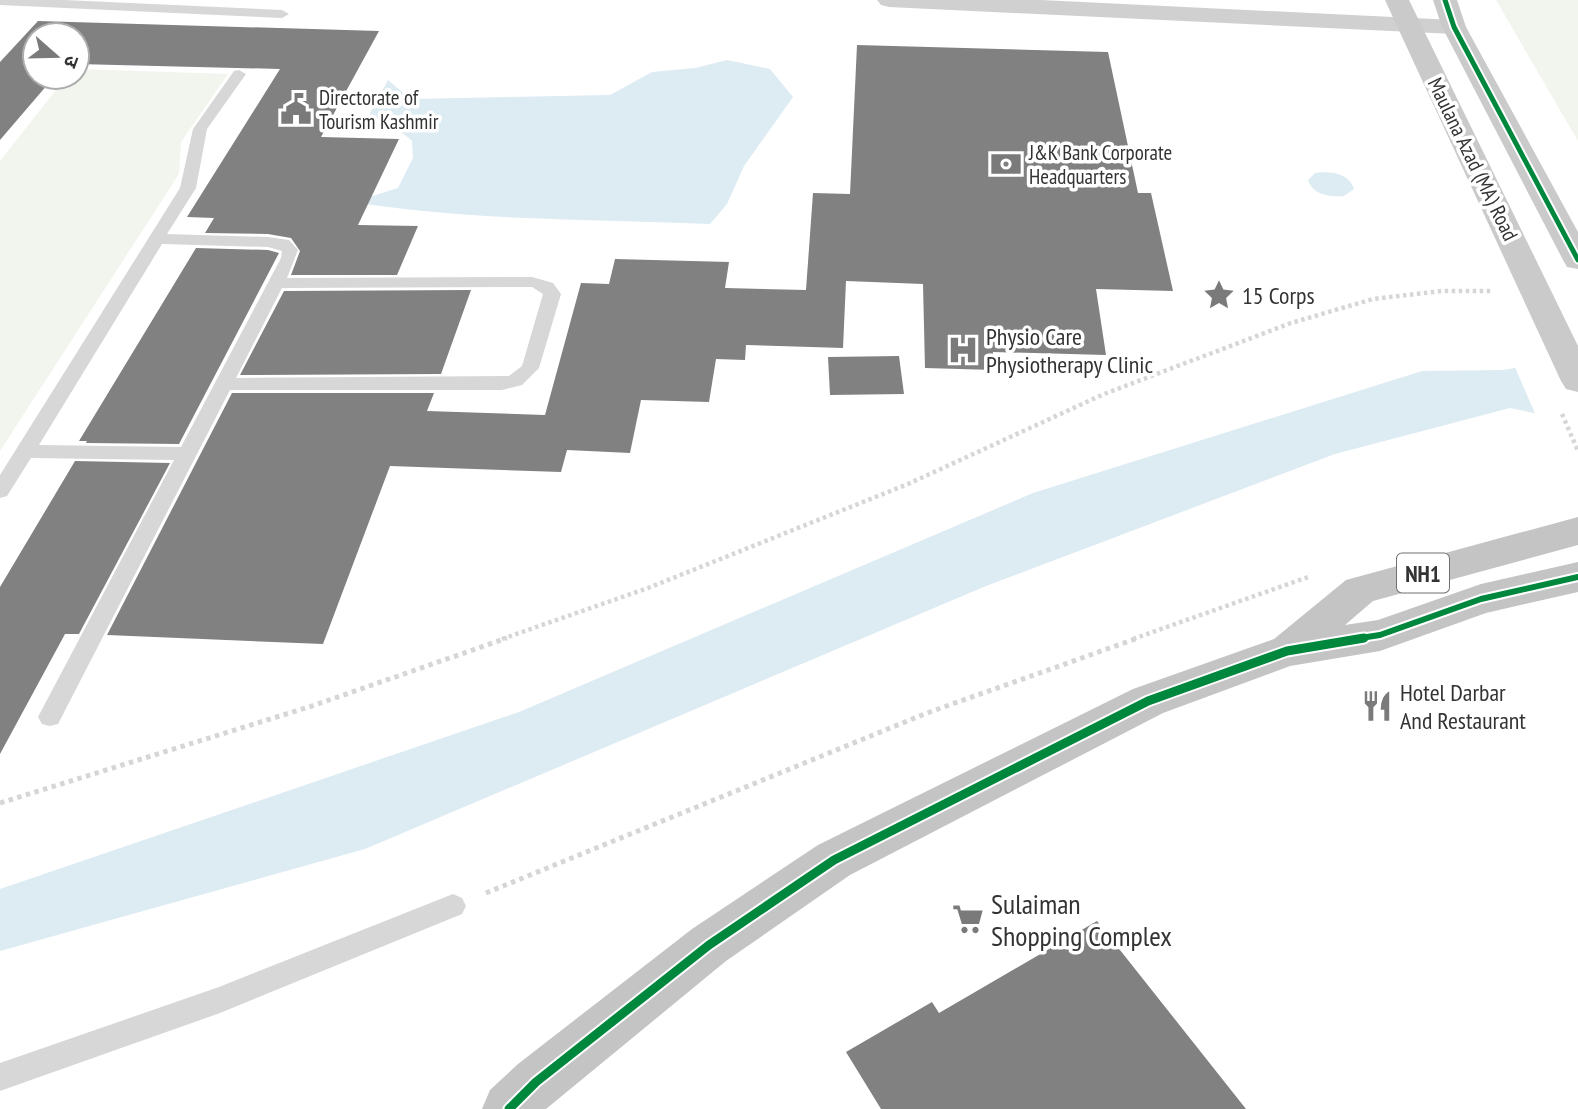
<svg xmlns="http://www.w3.org/2000/svg" width="1578" height="1109" viewBox="0 0 1578 1109" font-family="'PT Sans Narrow','Noto Sans Devanagari',sans-serif">
  <rect width="100%" height="100%" fill="#fff"/>
  <path fill="#f1f5ed" d="M1496 0H1578V141Z
    M77 69 228 74 181 142 179 174 0 451V161L66 77H77Z"/>
  <path fill="#ddebf3" d="M727 60 770 69 793 97 744 166 727 204 710 224C590 219 471 221 353 202L398 188 413 158 412 141 393 125 369 115 388 80 410 99 610 95 652 72 695 68Z
    M1315 173C1330 171 1349 173 1354 189L1344 196C1329 197 1313 195 1308 180Z
    M1578 356V422L1510 408 1335 454 986 586 365 849 0 951V889L519 712 1033 493 1422 371 1504 370Z"/>
  <path fill="#fff" d="M1578 352V426L1537 418 1514 365Z"/>
  <path fill="#818181" d="M38 21 379 31 321 137 399 139 358 225 418 226 397 275H291L300 251 291 238 268 234 205 233 214 218 187 217 280 69 77 64V35H35V77H54L0 140V62Z
    M857 45 1108 52 1138 193H1151L1173 291 1096 289 1106 355 993 352 994 370 925 368 923 284 846 281 843 348 746 345 745 360 716 359 709 402 641 400 630 453 567 450 561 472 390 466 323 644 107 635 232 393H434L427 411 545 415 581 283 609 284 615 259 729 262 725 288 806 290 813 193 850 194Z
    M196 248 268 250 279 253 179 444 86 443 87 441H79Z
    M471 290 441 374 240 375 284 291Z
    M899 356 904 394 830 395 828 357Z
    M75 461 170 463 79 634H65L0 754V587Z
    M1097 921 1246 1109H881L846 1052 932 1002 939 1013Z"/>
  <g fill="none" stroke-linecap="round" stroke-linejoin="round">
    <path stroke="#d6d6d6" stroke-width="4.5" stroke-dasharray="3.5 3.5" stroke-linecap="butt" d="M1562 414 1578 451
      M502 639 648 588 908 484 1104 394 1291 323 1373 299 1442 291H1493
      M1133 639 1311 576"/>
    <path stroke="#d6d6d6" stroke-width="5" stroke-dasharray="4.5 4.5" stroke-linecap="butt" d="M0 803 312 706 507 638
      M486 893 927 713 1138 638"/>
    <path fill="#d7d7d7" fill-rule="evenodd" d="M0 0H64L282 10 289 14 282 18 0 5Z
      M239 70 246 74 207 129 196 188 167 234 268 237 289 240 298 250 287 278 532 277 553 283 561 294 539 368 522 385 502 390H230L58 724 50 726 42 724 38 717 174 460 31 458 7 496 0 498V475L180 188 193 129 234 71ZM162 244 268 247 282 251 281 258 181 447 39 445ZM282 288 532 287 543 294 522 366 509 376 236 378Z
      M453 894 462 898 466 906 462 914 220 1013 0 1091V1063L219 987Z"/>
    <path fill="#d0d0d0" fill-rule="evenodd" d="M877 0H1041L1454 20 1463 22 1466 27 1463 32 1454 34 889 7 881 5Z"/>
    <path fill="#cacaca" fill-rule="evenodd" d="M1385 0H1409L1578 346V392L1566 389 1561 381Z
      M1433 0H1457L1466 27 1578 232V269L1567 267 1563 260 1442 27Z"/>
    <path fill="#c4c4c4" fill-rule="evenodd" d="M1578 517V545L1373 601 1345 625 1378 620 1481 584 1578 562V592L1486 613 1380 651 1290 666 1163 713 850 875 726 961 546 1109H482L490 1090 518 1064 692 929 818 845 1133 689 1274 639 1346 580Z"/>
    <defs>
      <path id="cycleway-far2" d="M1445 0 1454 27 1578 260"/>
      <path id="cycleway-far1" d="M1354 639 1380 635 1481 599 1578 577"/>
      <path id="cycleway" d="M509 1109 536 1082 709 945 834 860 1148 701 1287 651 1364 638"/>
    </defs>
    <use href="#cycleway-far2" stroke="#fff" stroke-width="9"/>
    <use href="#cycleway-far1" stroke="#fff" stroke-width="10"/>
    <use href="#cycleway" stroke="#fff" stroke-width="13"/>
    <use href="#cycleway-far2" stroke="#00873e" stroke-width="5"/>
    <use href="#cycleway-far1" stroke="#00873e" stroke-width="6"/>
    <use href="#cycleway" stroke="#00873e" stroke-width="9"/>
  </g>
  <defs>
    <symbol id="civic-bare" viewBox="-9 -9 18 18"><path d="M-.6-6.5H3V-4.5H.6V-3L4-1V1h2V6H-6V1h2V-1L-.6-3ZM-1.2 2.5V6h2.4V2.5Z" fill="#7a7a7a" stroke="#fff" stroke-width="2.5" paint-order="stroke"/></symbol>
    <symbol id="bank-bare" viewBox="-9 -9 18 18"><path d="M-6-4H6V4H-6ZM0-2.3a2.3 2.3 0 1 0 0 4.6a2.3 2.3 0 1 0 0-4.6Z" fill="#7a7a7a" stroke="#fff" stroke-width="2.5" paint-order="stroke"/></symbol>
    <symbol id="sight-bare" viewBox="-9 -9 18 18"><path d="M0-6L1.8-2.2L6-1.7L2.9 1.2L3.7 5.4L0 3.3L-3.7 5.4L-2.9 1.2L-6-1.7L-1.8-2.2Z" fill="#7a7a7a" stroke="#fff" stroke-width="2.5" paint-order="stroke"/></symbol>
    <symbol id="hospital-bare" viewBox="-9 -9 18 18"><path d="M-5-5h3v3.5h4V-5h3V5h-3V1.5h-4V5h-3Z" fill="#7a7a7a" stroke="#fff" stroke-width="2.5" paint-order="stroke"/></symbol>
    <symbol id="restaurant-bare" viewBox="-9 -9 18 18"><path d="M-5-6h1v4h1v-4h1v4h1v-4h1v5L-1.5 .5V6h-2V.5L-5-1ZM5-6V6H3V1.5H1.5Q1.5-4 5-6Z" fill="#7a7a7a" stroke="#fff" stroke-width="2.5" paint-order="stroke"/></symbol>
    <symbol id="supermarket-bare" viewBox="-9 -9 18 18"><path d="M-6-5.5h2.5l.6 2H6L4.5 2H-2.5L-4.4-4H-6ZM-1.5 3.2a1.3 1.3 0 1 0 .1 0ZM3 3.2a1.3 1.3 0 1 0 .1 0Z" fill="#7a7a7a" stroke="#fff" stroke-width="2.5" paint-order="stroke"/></symbol>
  </defs>
  <g fill-rule="evenodd">
    <use href="#civic-bare" x="274" y="87" width="44" height="44"/>
    <use href="#bank-bare" x="984" y="142" width="44" height="44"/>
    <use href="#sight-bare" x="1197" y="273" width="44" height="44"/>
    <use href="#hospital-bare" x="941" y="328" width="44" height="44"/>
    <use href="#restaurant-bare" x="1355" y="684" width="44" height="44"/>
    <use href="#supermarket-bare" x="946" y="897" width="44" height="44"/>
  </g>
  <g text-anchor="middle" dominant-baseline="central" stroke-width="7" stroke-linejoin="round" paint-order="stroke">
    <g font-size="21" fill="#333" stroke="#fff" text-anchor="start">
      <text x="319" y="97">Directorate of<tspan x="319" dy="24">Tourism Kashmir</tspan></text>
      <text x="1029" y="152">J&amp;K Bank Corporate<tspan x="1029" dy="24">Headquarters</tspan></text>
    </g>
    <g font-size="21" fill="#333" stroke="#fff">
      <text transform="translate(1473 159) rotate(64)">Maulana Azad (MA) Road</text>
    </g>
    <rect fill="#fff" stroke="#707070" stroke-width="2" x="1397" y="553.5" width="52" height="39" rx="5"/>
    <g font-size="23" font-weight="bold" fill="#333">
      <text x="1423" y="573">NH1</text>
    </g>
    <g font-size="24" fill="#333" stroke="#fff" text-anchor="start">
      <text x="1242" y="295">15 Corps</text>
      <text x="986" y="336">Physio Care<tspan x="986" dy="28">Physiotherapy Clinic</tspan></text>
      <text x="1400" y="692">Hotel Darbar<tspan x="1400" dy="28">And Restaurant</tspan></text>
    </g>
    <g font-size="28" fill="#333" stroke="#fff" text-anchor="start">
      <text x="991" y="903">Sulaiman<tspan x="991" dy="32">Shopping Complex</tspan></text>
    </g>
  </g>
  <g transform="translate(56 56) rotate(110)"><circle r="33" fill="#ffffff" stroke="#adadad" stroke-width="2"/>
  <path d="M0-5L12 26L0 18L-12 26Z" fill="#7a7a7a"/>
  <text y="-10" font-size="19" font-weight="bold" text-anchor="middle" fill="#333333">उ</text>
  </g>
</svg>
